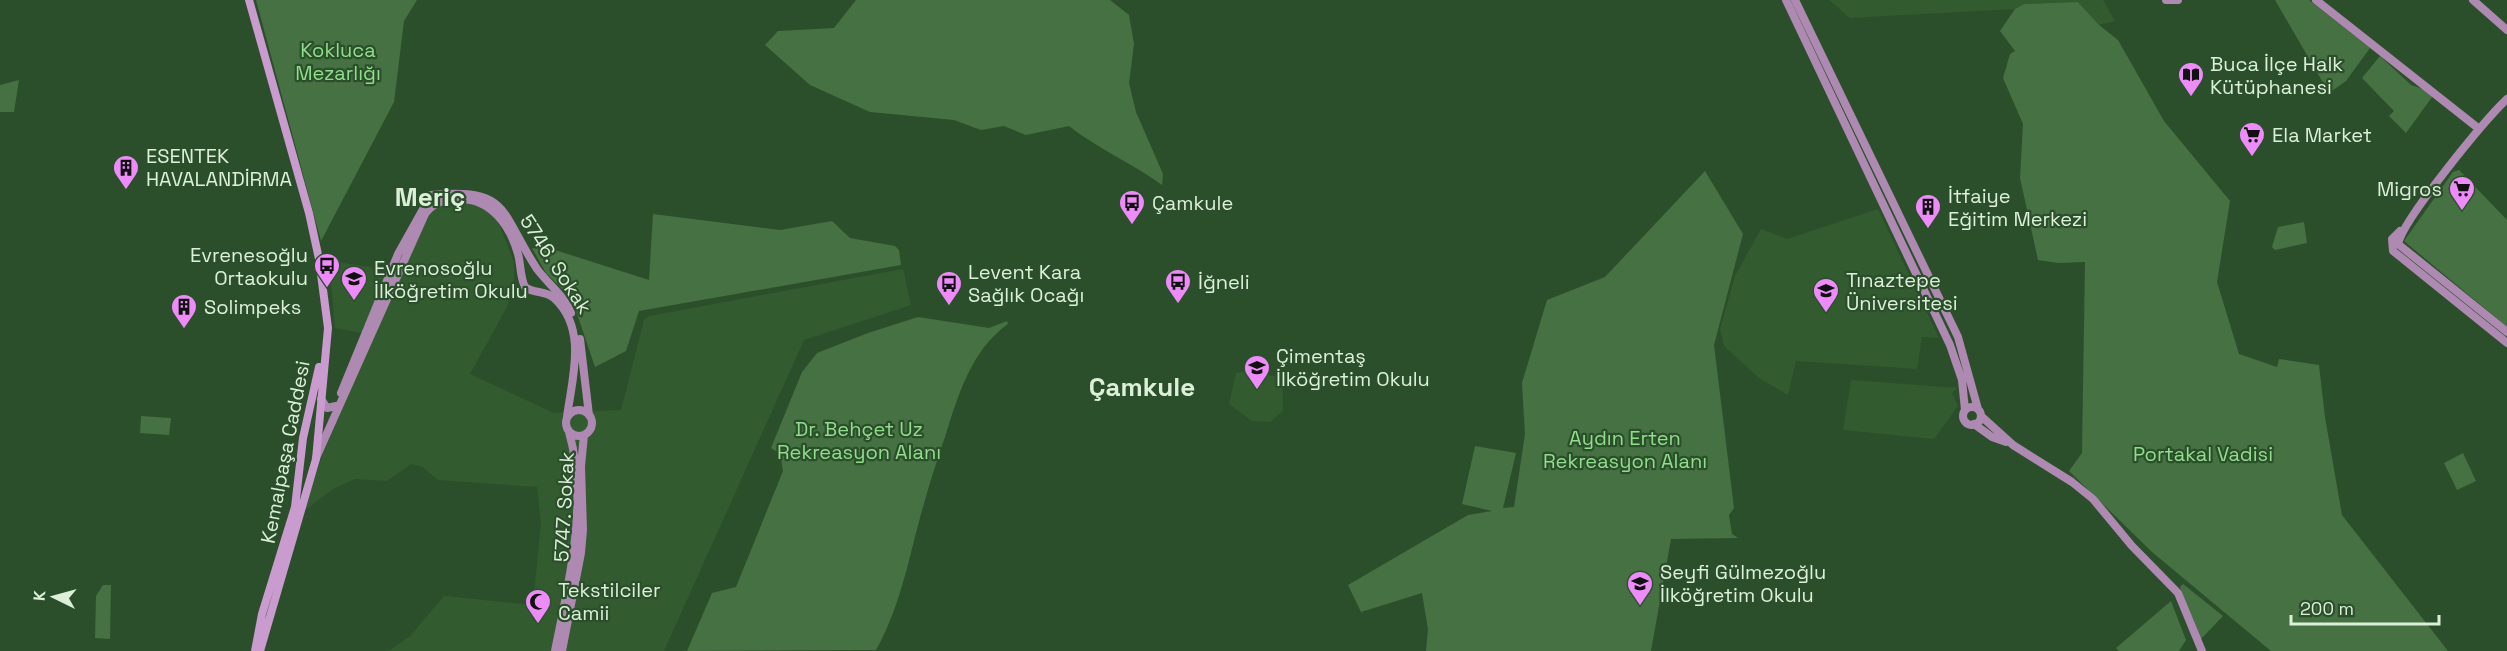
<svg xmlns="http://www.w3.org/2000/svg" width="2507" height="651" viewBox="0 0 2507 651" font-family="'Space Grotesk',sans-serif">
  <rect width="100%" height="100%" fill="#2c4f2b"/>
  <path fill="#325b30" d="M1829 0H2103L2115 21 2099 25 2078 2 2024 4 2015 9 1850 18Z
    M466 201 481 204 499 224 514 262V284L507 307 470 374 554 413 621 410 644 320 649 316 903 269 911 305 804 340 664 651H389L410 636 444 596 533 605 541 522 537 487 438 480 423 467 411 464 387 481 355 479 333 489 304 511 322 456 427 214 437 205Z
    M1878 209 1939 338 1922 337 1917 369 1796 361 1788 395 1759 378 1724 346 1720 329 1735 276 1761 229 1787 239Z
    M329 261 371 267 375 273 386 275 361 333 335 328Z
    M1248 371 1282 378 1283 411 1270 422 1252 421 1229 404 1236 373Z
    M1851 380 1958 388 1952 393 1958 406 1934 439 1843 430Z"/>
  <path fill="#457143" d="M256 0H417L404 21 394 102 321 241Z
    M856 0H1110L1129 15 1134 44 1129 83 1136 112 1163 174 1162 185C1132 163 1098 149 1069 126L1026 135 1004 126 981 130 954 120 870 112 810 85 765 45 778 31 834 28Z
    M2275 0H2309L2370 48 2346 81 2329 93Z
    M2078 2 2099 25 2118 40 2164 121 2230 201 2217 282 2239 354 2277 367 2279 359 2319 365 2325 417 2342 515 2448 651H2271L2152 552 2069 471 2082 453 2085 262 2058 263 2038 260 2020 178 2023 124 2003 78 2010 54 2015 51 2000 31 2015 9 2024 4Z
    M2380 56 2411 85 2435 93 2406 133 2389 116 2394 111 2362 78Z
    M19 80 14 112H0V85Z
    M2459 170 2507 220V327L2404 241 2453 172Z
    M1705 171 1743 234 1714 345 1734 508 1729 515 1732 534 1738 538 1671 539 1651 651H1426L1428 629 1422 593 1361 612 1348 585 1468 515 1492 511 1462 504 1475 446 1516 453 1503 508 1514 507 1525 434 1522 383 1547 300 1605 277Z
    M653 214 780 230 832 221 850 238 895 246 899 250 901 265 639 311 626 351 595 367 572 299 546 273 532 248 552 249 649 280Z
    M2304 222 2307 243 2275 250 2272 247 2278 227Z
    M918 317 989 328 1007 321 1008 324C971 350 958 396 945 437 935 466 926 495 918 525 907 568 898 611 876 650L687 651 712 593 736 587 783 471 780 454 771 448 802 372 817 353 868 333Z
    M141 416 171 418 169 435 140 433Z
    M2463 453 2476 481 2457 490 2444 463Z
    M2183 584 2223 616 2201 639 2197 636 2180 587Z
    M103 585H111L110 639 95 638 96 596Z
    M2171 601 2186 640 2179 651H2119L2116 648Z"/>
  <g fill="none" stroke-linecap="round" stroke-linejoin="round">
    <path stroke="#ae89b1" stroke-width="8" d="M1786 0 1950 345 1962 380 1965 410
      M1795 0 1958 337 1978 409
      M2166 0H2178
      M2316 0 2478 128
      M2473 0 2507 30
      M2507 99C2485 120 2403 219 2398 244L2507 332
      M2400 231 2392 239 2393 251 2507 343
      M580 339 589 415
      M341 393 398 254 431 195C511 188 499 211 537 269 548 284 564 295 571 313
      M321 399 327 408 336 406
      M1963 416a9 9 0 1 1 18 0a9 9 0 1 1-18 0Z
      M566 423a13 13 0 1 1 26 0a13 13 0 1 1-26 0Z
      M1981 416 2013 445 2072 482 2093 499 2132 546 2178 593 2202 651
      M1974 424 1992 437 2006 442
      M316 458 425 214C433 203 443 199 457 199 490 197 510 225 518 254 521 265 520 277 525 287 534 294 545 290 554 298 588 329 572 378 567 417
      M555 651C569 581 589 502 569 432
      M562 651 581 553 583 530 581 466 584 435"/>
    <path stroke="#ca9bcf" stroke-width="8" d="M249 0 309 213 319 259 328 328 316 459 260 651
      M255 651 262 614 295 507 303 438 319 367"/>
  </g>
  <defs>
    <symbol id="library-pin" viewBox="-11 -11 22 30"><path d="M0 17L-7.5 6A9.5 9.5 0 1 1 7.5 6Z" fill="#ed8cf9" stroke="#2c4f2b"/><path d="M-6-4Q-3-5.5-.7-3.5V5Q-3 3-6 4ZM6-4Q3-5.5 .7-3.5V5Q3 3 6 4Z" fill="#111"/></symbol>
    <symbol id="supermarket-pin" viewBox="-11 -11 22 30"><path d="M0 17L-7.5 6A9.5 9.5 0 1 1 7.5 6Z" fill="#ed8cf9" stroke="#2c4f2b"/><path d="M-6-5.5h2.5l.6 2H6L4.5 2H-2.5L-4.4-4H-6ZM-1.5 3.2a1.3 1.3 0 1 0 .1 0ZM3 3.2a1.3 1.3 0 1 0 .1 0Z" fill="#111"/></symbol>
    <symbol id="building-pin" viewBox="-11 -11 22 30"><path d="M0 17L-7.5 6A9.5 9.5 0 1 1 7.5 6Z" fill="#ed8cf9" stroke="#2c4f2b"/><path d="M-4-6H4V6H1V3H-1V6H-4ZM-2.5-4.3h1.7v1.8h-1.7ZM.8-4.3h1.7v1.8H.8ZM-2.5-1h1.7V.8h-1.7ZM.8-1h1.7V.8H.8Z" fill="#111"/></symbol>
    <symbol id="bus-pin" viewBox="-11 -11 22 30"><path d="M0 17L-7.5 6A9.5 9.5 0 1 1 7.5 6Z" fill="#ed8cf9" stroke="#2c4f2b"/><path d="M-5-6H5V4H4V6H2V4H-2V6H-4V4H-5ZM-3.5-4V0h7V-4ZM-3.5 1.2v1.5H-2V1.2ZM2 1.2v1.5H3.5V1.2Z" fill="#111"/></symbol>
    <symbol id="school-pin" viewBox="-11 -11 22 30"><path d="M0 17L-7.5 6A9.5 9.5 0 1 1 7.5 6Z" fill="#ed8cf9" stroke="#2c4f2b"/><path d="M0-5L7-2L0 1L-7-2ZM-4 1L0 2.5L4 1V4Q0 6-4 4Z" fill="#111"/></symbol>
    <symbol id="university-pin" viewBox="-11 -11 22 30"><path d="M0 17L-7.5 6A9.5 9.5 0 1 1 7.5 6Z" fill="#ed8cf9" stroke="#2c4f2b"/><path d="M0-5L7-2L0 1L-7-2ZM-4 1L0 2.5L4 1V4Q0 6-4 4Z" fill="#111"/></symbol>
    <symbol id="mosque-pin" viewBox="-11 -11 22 30"><path d="M0 17L-7.5 6A9.5 9.5 0 1 1 7.5 6Z" fill="#ed8cf9" stroke="#2c4f2b"/><path d="M3.5-4.9A6 6 0 1 0 3.5 4.9A5 5 0 1 1 3.5-4.9Z" fill="#111"/></symbol>
  </defs>
  <g fill-rule="evenodd">
    <use href="#library-pin" x="2176" y="60" width="30" height="40"/>
    <use href="#supermarket-pin" x="2237" y="120" width="30" height="40"/>
    <use href="#building-pin" x="111" y="153" width="30" height="40"/>
    <use href="#supermarket-pin" x="2447" y="174" width="30" height="40"/>
    <use href="#bus-pin" x="1117" y="188" width="30" height="40"/>
    <use href="#building-pin" x="1913" y="192" width="30" height="40"/>
    <use href="#bus-pin" x="312" y="251" width="30" height="40"/>
    <use href="#school-pin" x="339" y="264" width="30" height="40"/>
    <use href="#bus-pin" x="1163" y="267" width="30" height="40"/>
    <use href="#bus-pin" x="934" y="269" width="30" height="40"/>
    <use href="#university-pin" x="1811" y="276" width="30" height="40"/>
    <use href="#building-pin" x="169" y="292" width="30" height="40"/>
    <use href="#school-pin" x="1242" y="353" width="30" height="40"/>
    <use href="#school-pin" x="1625" y="569" width="30" height="40"/>
    <use href="#mosque-pin" x="523" y="587" width="30" height="40"/>
  </g>
  <g text-anchor="middle" dominant-baseline="central" stroke-width="4.5" stroke-linejoin="round" paint-order="stroke">
    <g font-size="20" fill="#90dd8c" stroke="#2c4f2b">
      <text x="338" y="50">Kokluca<tspan x="338" dy="23">Mezarlığı</tspan></text>
      <text x="859" y="429">Dr. Behçet Uz<tspan x="859" dy="23">Rekreasyon Alanı</tspan></text>
      <text x="1625" y="438">Aydın Erten<tspan x="1625" dy="23">Rekreasyon Alanı</tspan></text>
      <text x="2203" y="454">Portakal Vadisi</text>
    </g>
    <g font-size="20" fill="#dbefd9" stroke="#2c4f2b" text-anchor="start">
      <text x="2210" y="64">Buca İlçe Halk<tspan x="2210" dy="23">Kütüphanesi</tspan></text>
      <text x="2272" y="135">Ela Market</text>
      <text x="146" y="156">ESENTEK<tspan x="146" dy="23">HAVALANDİRMA</tspan></text>
      <text x="2442" y="189" text-anchor="end">Migros</text>
      <text x="1948" y="196">İtfaiye<tspan x="1948" dy="23">Eğitim Merkezi</tspan></text>
      <text x="1152" y="203">Çamkule</text>
      <text x="308" y="255" text-anchor="end">Evrenesoğlu<tspan x="308" dy="23">Ortaokulu</tspan></text>
      <text x="374" y="268">Evrenosoğlu<tspan x="374" dy="23">İlköğretim Okulu</tspan></text>
      <text x="968" y="272">Levent Kara<tspan x="968" dy="23">Sağlık Ocağı</tspan></text>
      <text x="1846" y="280">Tınaztepe<tspan x="1846" dy="23">Üniversitesi</tspan></text>
      <text x="1198" y="282">İğneli</text>
      <text x="204" y="307">Solimpeks</text>
      <text x="1276" y="356">Çimentaş<tspan x="1276" dy="23">İlköğretim Okulu</tspan></text>
      <text x="1660" y="572">Seyfi Gülmezoğlu<tspan x="1660" dy="23">İlköğretim Okulu</tspan></text>
      <text x="558" y="590">Tekstilciler<tspan x="558" dy="23">Camii</tspan></text>
    </g>
    <g font-size="20" fill="#dbefd9" stroke="#2c4f2b">
      <text transform="translate(556 264) rotate(57)">5746. Sokak</text>
      <text transform="translate(285 452) rotate(-79)">Kemalpaşa Caddesi</text>
      <text transform="translate(564 507) rotate(-87)">5747. Sokak</text>
    </g>
    <g font-size="26" font-weight="bold" fill="#dbefd9" stroke="#2c4f2b">
      <text x="430" y="197">Meriç</text>
      <text x="1142" y="387">Çamkule</text>
    </g>
  </g>
  <g transform="translate(54 597) rotate(275)" stroke="#2c4f2b" stroke-width="4.5" paint-order="stroke">
  <path d="M0-4.5L10 22L0 15L-10 22Z" fill="#dbefd9"/>
  <text y="-9" font-size="16" font-weight="bold" text-anchor="middle" fill="#dbefd9">K</text>
  </g>
  <path d="M2291 615v9h148v-9" fill="none" stroke="#dbefd9" stroke-width="3"/>
  <text x="2300" y="615" font-size="18" fill="#dbefd9" stroke="#2c4f2b" stroke-width="4.5" paint-order="stroke">200 m</text>
</svg>
